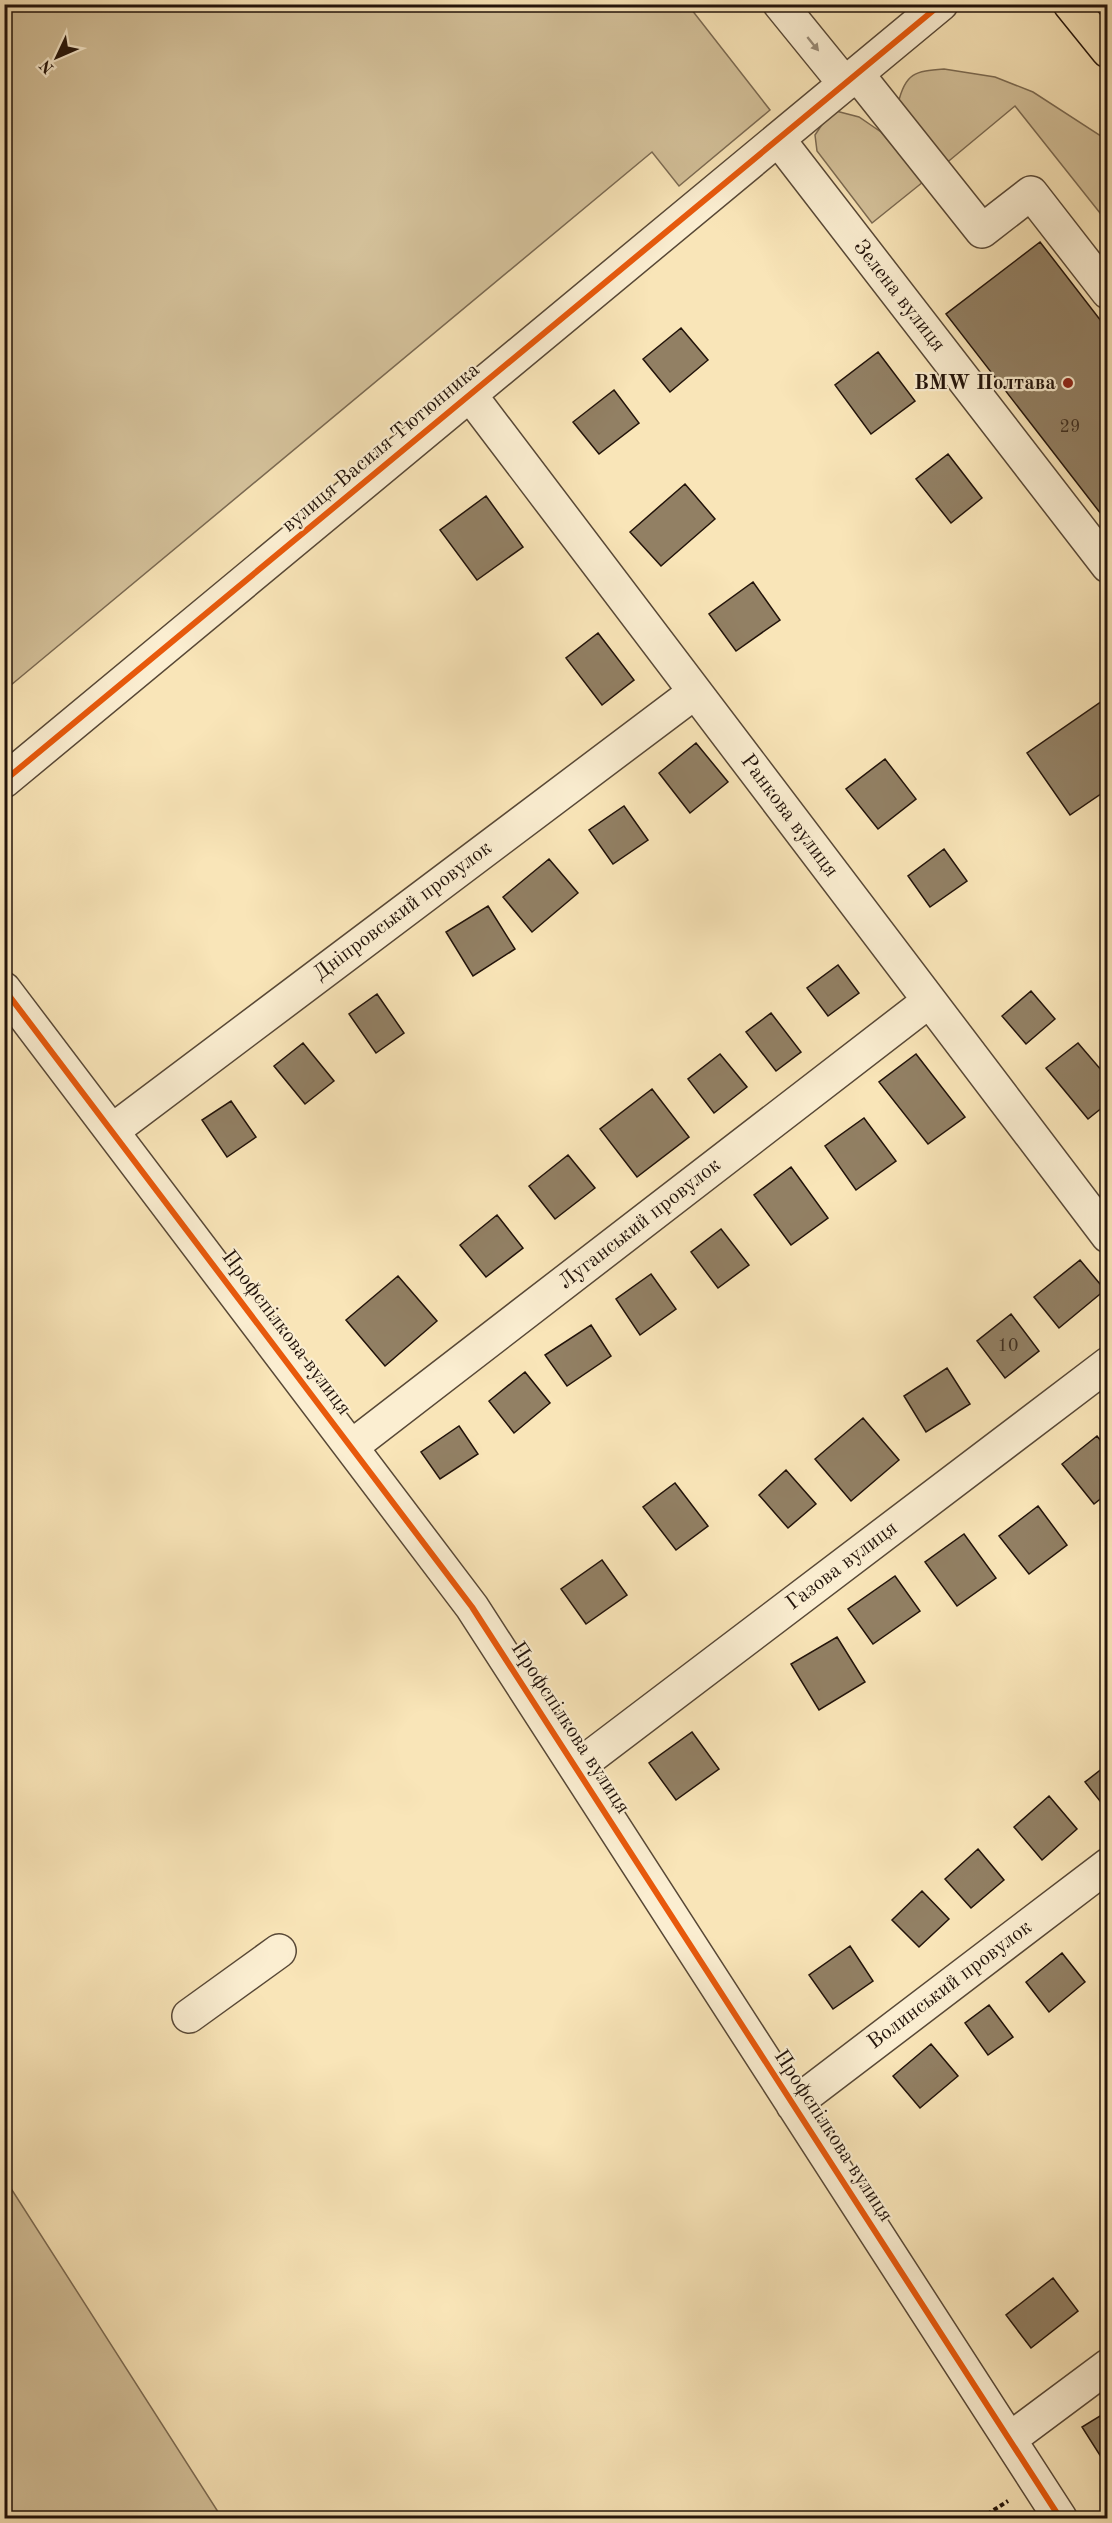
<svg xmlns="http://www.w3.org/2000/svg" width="1112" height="2523" viewBox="0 0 1112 2523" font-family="'Old Standard TT',serif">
  <rect width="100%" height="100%" fill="#f9e5b8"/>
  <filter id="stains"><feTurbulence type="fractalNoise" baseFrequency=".00333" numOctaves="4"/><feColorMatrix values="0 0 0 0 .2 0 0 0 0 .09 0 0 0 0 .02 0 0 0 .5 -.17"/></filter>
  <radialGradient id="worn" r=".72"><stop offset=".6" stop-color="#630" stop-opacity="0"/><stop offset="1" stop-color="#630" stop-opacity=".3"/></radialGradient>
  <path fill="#d4c19a" stroke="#7b6a52" stroke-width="1.5" d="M5 4 688 5 770 110 679 186 652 152 5 690Z
    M944 69 995 77 1033 92 1101 136 1107 143V214L1104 218 1015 106 944 165 898 104C905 73 915 71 944 69Z
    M836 111 859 117 881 132 923 182 872 223 817 151 815 135 823 123Z
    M4 2179H5L222 2518H5Z"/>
  <path fill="#928064" stroke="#22130a" stroke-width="1.5" d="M1040 242 1108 330V523L946 314Z
    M681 328 708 360 670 392 643 359Z
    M878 352 915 401 871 434 835 385Z
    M614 390 639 423 599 454 573 422Z
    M948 454 982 498 951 523 916 479Z
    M685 484 715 519 661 566 630 532Z
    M486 496 523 547 477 580 440 530Z
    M753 582 780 620 736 651 709 614Z
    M598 633 634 680 602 705 566 658Z
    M1108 697V789L1070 815 1027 753Z
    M696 743 728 782 690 813 659 773Z
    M885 759 916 799 878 829 846 789Z
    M624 806 648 840 613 864 589 830Z
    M944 849 967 881 930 907 908 876Z
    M549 859 578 893 532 932 503 897Z
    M488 906 515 949 473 976 446 932Z
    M838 965 859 993 828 1016 807 988Z
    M1031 991 1055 1019 1026 1044 1002 1016Z
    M377 994 404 1033 376 1053 349 1014Z
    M771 1013 801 1052 776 1071 746 1032Z
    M303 1043 334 1081 305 1104 274 1066Z
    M1078 1043 1108 1078V1103L1088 1119 1046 1068Z
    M720 1054 747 1087 714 1113 688 1079Z
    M916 1054 965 1117 928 1144 879 1082Z
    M652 1089 689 1137 637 1177 600 1129Z
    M231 1101 256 1137 227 1157 202 1120Z
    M864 1118 896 1161 856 1190 825 1146Z
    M568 1155 595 1188 555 1219 529 1186Z
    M791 1167 828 1218 791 1245 754 1195Z
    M497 1215 523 1248 486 1277 460 1245Z
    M721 1229 749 1265 718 1288 691 1252Z
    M1080 1260 1105 1290 1059 1328 1034 1297Z
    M651 1274 676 1309 640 1335 616 1299Z
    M398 1276 437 1321 385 1366 346 1320Z
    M1011 1314 1039 1351 1005 1378 977 1341Z
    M591 1325 611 1356 567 1386 545 1355Z
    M947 1368 970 1404 926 1432 904 1396Z
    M525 1372 550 1403 514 1433 489 1401Z
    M863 1418 899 1460 851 1501 815 1459Z
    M459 1426 478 1454 440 1479 421 1452Z
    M1097 1436 1108 1450V1493L1094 1504 1062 1464Z
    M786 1470 816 1504 788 1528 759 1495Z
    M675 1483 708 1526 676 1550 643 1507Z
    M1038 1506 1067 1545 1029 1574 999 1536Z
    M964 1534 996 1578 957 1606 925 1562Z
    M602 1560 627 1595 586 1624 561 1589Z
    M895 1576 920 1611 873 1644 848 1609Z
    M837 1637 865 1682 819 1710 791 1664Z
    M692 1732 719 1769 676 1800 649 1763Z
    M1108 1764V1810H1107L1085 1782Z
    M1049 1796 1077 1829 1042 1860 1014 1827Z
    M978 1849 1004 1880 971 1908 945 1879Z
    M922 1891 949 1919 919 1947 892 1920Z
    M850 1946 873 1981 833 2009 809 1975Z
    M1062 1953 1085 1982 1049 2012 1026 1982Z
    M989 2005 1013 2037 988 2055 965 2023Z
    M931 2044 958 2076 920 2108 893 2076Z
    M1053 2278 1078 2311 1031 2348 1006 2315Z
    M1108 2411V2468L1082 2427Z"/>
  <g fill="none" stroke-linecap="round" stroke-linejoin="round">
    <defs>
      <path id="minor" d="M780 4 845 84
        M857 74 982 231 1031 193 1108 292
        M778 139 1108 566
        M470 395 1108 1236
        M4 781 941 4
        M4 989 472 1607 1060 2518
        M112 1131 695 692
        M351 1447 929 1001
        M576 1768 1108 1364
        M189 2016 279 1951
        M793 2105 1108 1865
        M1010 2439 1108 2366"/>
      <path id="highway" d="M1070 4 1108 51"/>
    </defs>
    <use href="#minor" stroke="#584836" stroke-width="36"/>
    <use href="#highway" stroke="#22130a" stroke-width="36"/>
    <path stroke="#22130a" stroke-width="4" stroke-dasharray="4.5 3" stroke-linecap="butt" d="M981 2518 1008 2501"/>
    <use href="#minor" stroke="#fbeed1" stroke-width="33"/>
    <use href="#highway" stroke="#f9e5b8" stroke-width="33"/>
    <defs>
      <path id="cycleway" d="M4 781 941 4
        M4 989 472 1607 1060 2518"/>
    </defs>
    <use href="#cycleway" stroke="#fbeed1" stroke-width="10"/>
    <use href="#cycleway" stroke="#e8590c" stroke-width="6"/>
  </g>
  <defs><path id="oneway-solid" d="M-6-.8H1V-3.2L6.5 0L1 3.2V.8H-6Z" transform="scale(1.5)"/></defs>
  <use fill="#998b77" href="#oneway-solid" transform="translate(813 44) rotate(51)"/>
  <circle fill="#8f2418" stroke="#fbeed1" stroke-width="2" cx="1068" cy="383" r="6"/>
  <g text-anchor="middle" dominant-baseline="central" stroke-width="4.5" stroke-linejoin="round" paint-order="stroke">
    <g font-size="18" fill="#3e2e20">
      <text x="1070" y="427">29</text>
      <text x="1008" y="1346">10</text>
    </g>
    <g font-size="21" fill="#22130a" stroke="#fbeed1">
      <text transform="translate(899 296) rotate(52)">Зелена вулиця</text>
      <text transform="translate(381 448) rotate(-40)">вулиця Василя Тютюнника</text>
      <text transform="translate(789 816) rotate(53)">Ранкова вулиця</text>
      <text transform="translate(403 911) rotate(-37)">Дніпровський провулок</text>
      <text transform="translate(640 1224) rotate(-38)">Луганський провулок</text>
      <text transform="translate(286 1333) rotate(53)">Профспілкова вулиця</text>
      <text transform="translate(842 1566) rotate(-37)">Газова вулиця</text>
      <text transform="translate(570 1728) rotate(57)">Профспілкова вулиця</text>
      <text transform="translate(950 1985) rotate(-37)">Волинський провулок</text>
      <text transform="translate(833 2136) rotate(57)">Профспілкова вулиця</text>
    </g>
    <g font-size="21" font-weight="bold" fill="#22130a" stroke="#fbeed1" text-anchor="end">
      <text x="1056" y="383">BMW Полтава</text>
    </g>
  </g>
  <rect width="1112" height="2523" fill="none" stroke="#f9e5b8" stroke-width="24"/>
  <rect x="6" y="6" width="1100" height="2511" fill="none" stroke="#22130a" stroke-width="3"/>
  <rect x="12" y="12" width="1088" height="2499" fill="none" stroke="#22130a" stroke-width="1.5"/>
  <g transform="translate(57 57) rotate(226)" stroke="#fbeed1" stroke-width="4.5" paint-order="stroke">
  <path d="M0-4.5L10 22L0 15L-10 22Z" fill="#22130a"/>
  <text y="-9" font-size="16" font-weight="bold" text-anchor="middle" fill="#22130a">N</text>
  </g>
  <rect width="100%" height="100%" filter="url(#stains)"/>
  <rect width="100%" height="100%" fill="url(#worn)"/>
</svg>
